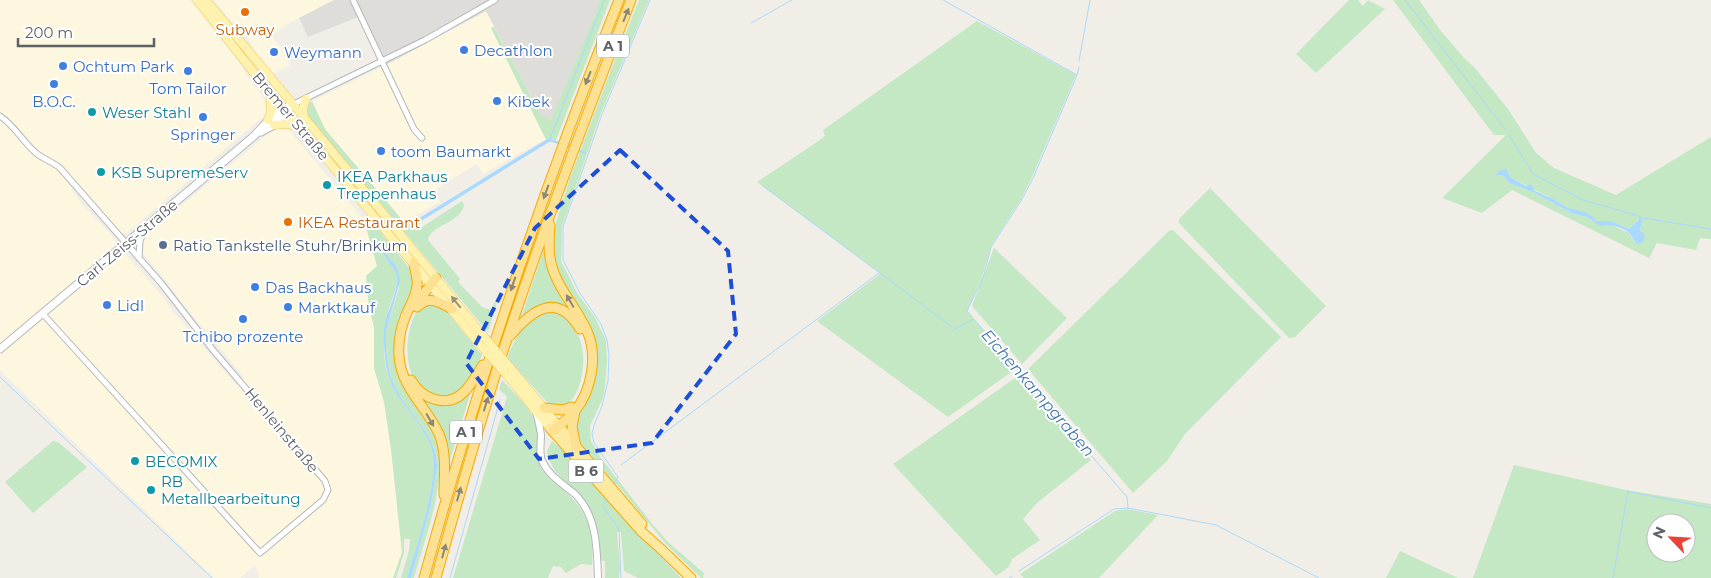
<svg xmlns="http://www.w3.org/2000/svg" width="1711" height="578" viewBox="0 0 1711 578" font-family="Montserrat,sans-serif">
  <rect width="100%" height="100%" fill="#f0eee7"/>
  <path fill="#fef7df" d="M0 0H190L240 63 249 79 265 100 267 113 127 233H122L117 230 64 167 58 172 72 188V190L82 204 115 239 114 247 0 345Z
    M213 0H334L288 24 271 35 286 54 290 65 273 74 254 50 250 42Z
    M486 11 494 27 492 28 546 139 483 174 477 164 434 190 440 202 404 222 325 129 312 101 382 67Z
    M282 127 287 128 364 220 371 243 377 266 366 276 369 307 374 327V368L384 402 391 449 402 552 393 578H259L256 565 240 578H214L0 370V354L118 256 126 255 166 300V303L236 385 244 377 180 300 168 283 143 254 142 242 144 237 172 213 275 128Z"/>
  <path fill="#dfddd9" d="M334 0H599L594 17 551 121 541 115 486 11 382 67 358 17 308 37 299 18Z"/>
  <path fill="#c4e7c4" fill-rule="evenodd" d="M599 0H610L556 140 549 138 546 140 491 28 494 27 541 115 551 120 594 17Z
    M639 0H649L601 113 562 227 561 261 577 293 594 316 606 340 607 359 605 387 603 398 590 426 591 441 601 458 653 525 669 543 704 573 703 578H701L666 544 620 488 598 466 577 440 576 436 577 418 590 392 596 359 557 274 551 246 554 229 570 178 612 67Z
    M1349 0H1358L1363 6 1368 0 1385 9 1316 73 1296 54Z
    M1393 0H1419L1440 30 1465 59 1474 67 1508 109 1536 153 1554 168 1616 195 1711 137V239L1700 238 1696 250 1657 243 1649 258 1512 190 1482 213 1442 198 1506 135H1494ZM1507 170 1510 177 1553 199 1568 208 1591 217 1597 221H1611L1629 229 1639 220 1640 217 1643 218 1640 229 1641 232 1635 243 1629 233 1611 225H1604L1594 222 1587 217 1571 213 1535 193 1509 183 1503 175H1499Z
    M977 21 1076 75 1032 177 1020 201 991 246 982 278 967 311 990 338 989 344 992 348 999 349 1014 370 948 417 817 321 880 274 883 275 757 182 817 142 825 136 823 130Z
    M312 101 325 129 404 222 407 221 409 223 406 225 407 228 413 226 416 231 462 201 464 205C461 223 430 225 428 240L460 279 458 282 482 307 491 310 497 298 498 299 488 332 308 116 306 106Z
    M1210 188 1326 306 1295 337 1289 338 1179 223V219Z
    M368 216 413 273 414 281 397 359 437 439C447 486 426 533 414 578H411L431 505 437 467 436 455 429 437 401 398 390 376 386 350V331L399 288 397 267 384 252V250L386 246 384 244 380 249 395 271 397 279C397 289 392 299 389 308 384 329 382 347 386 368 392 398 418 417 430 444 443 475 416 546 407 578H401L409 551 410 539H404V553L396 578H393L402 552 391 449 384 402 374 368V327L369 307 366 276 377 266 364 220Z
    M1170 230H1173L1281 337 1185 434 1167 461 1133 493 1028 369Z
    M545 246 576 317 541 306 532 309 520 321Z
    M994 248 1067 318 1022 364 972 306Z
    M428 303 437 304 448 313 482 355C477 367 472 383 461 391 453 397 444 398 435 396 403 388 402 338 416 313 419 309 424 306 428 303Z
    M554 312C559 315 567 317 571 322 578 331 582 343 583 355 585 374 575 421 547 402L507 358C514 343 523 317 541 313 545 312 550 312 554 312Z
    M1018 376 1091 460 1038 502 1023 519 1040 540 1012 559 1009 567 996 576 893 464Z
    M502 380C514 393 532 408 537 426 540 440 533 454 541 468 546 477 557 485 566 492 589 513 594 535 592 565L581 564 566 573 561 567 553 566 548 578H453L507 397 499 389Z
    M472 388 449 463 443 434 417 395C443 412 449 404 472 388Z
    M53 441 58 442 87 467 33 513 5 482Z
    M552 441 559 447 563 448 612 505 681 578H638L624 571 621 532H617L620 567 619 578H605V561L600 560C599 540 597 520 586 503 571 480 554 482 547 451Z
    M1514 465 1626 490 1711 504V578H1473ZM1656 523H1686V553H1656Z
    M1127 509 1158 515 1099 578H1024L1020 574 1115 511Z
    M1400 551 1458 578H1386Z"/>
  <path fill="#a9d9fe" d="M549 138 586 152V154L552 142H549L413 226 407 229 405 227Z
    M1503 169 1507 170 1510 177 1526 186 1531 184 1535 191 1553 199 1568 208 1588 213 1597 221H1611L1629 229 1639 220V216L1643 218 1640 229 1641 232 1644 233C1645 239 1644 242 1638 244 1633 242 1633 236 1628 232 1620 226 1609 224 1600 226L1587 217 1571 213 1535 193 1509 183 1503 175H1497L1496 174Z
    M384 243 387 246 384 249V252L397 267 400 281 386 331V350L390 376 401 398 429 437 436 455 437 467 431 505 411 578H407C416 546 443 474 430 444 418 416 390 397 386 365 384 349 382 334 386 319 390 306 397 292 397 279L395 271 380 249Z"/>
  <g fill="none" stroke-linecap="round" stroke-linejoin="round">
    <path stroke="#a9d9fe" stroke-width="1" d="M943 0 1077 75
      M1405 0 1505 129
      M751 23 792 0
      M1079 61 1090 0
      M1509 135 1533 174 1583 200 1639 216
      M550 139 604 0
      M763 186 955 329 974 319 990 338
      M1643 218 1711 229
      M973 318 967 311 983 278 991 247 1021 201 1033 178 1077 75 1079 67
      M999 349 1127 497 1128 508
      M0 377 212 578
      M621 465 879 273
      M614 484 618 477 594 443 592 434 594 425 602 406 608 381 609 355 607 340 601 324 580 293 563 260V227L602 114 650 0
      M1631 492 1711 508
      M606 500 603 506 619 530 621 578
      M1019 571 1114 509 1128 508 1216 525 1319 578
      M450 578 500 400
      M1009 578 1012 576
      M1613 578 1628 491 1630 492"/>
    <defs>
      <path id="minor" d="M353 0 414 129 422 138
        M292 105 425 40 495 0
        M0 116C15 126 23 142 36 153 43 159 53 162 60 168L161 283 213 350 325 481 328 490 323 500 260 553 42 313
        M139 258 140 241 145 228"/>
      <path id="tertiary" d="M536 412C538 419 540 427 541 435 541 444 539 453 542 461 549 476 563 484 575 494 597 516 597 549 598 578"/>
      <path id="secondary" d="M261 132 274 125 289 109
        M0 349 254 136C266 123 276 110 292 105"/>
      <path id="primary" d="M197 0 286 114 329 162 482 347
        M206 0 327 145 485 338
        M304 118 303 109 306 99
        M268 120 271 112 270 92
        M274 125 287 124 297 126
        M508 365 556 423
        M506 374 550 428"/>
      <path id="trunk" d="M556 423 642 524
        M550 428 642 532 660 548 691 578"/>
      <path id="motorway" d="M550 225C549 238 548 251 551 263 557 288 577 308 587 331 598 355 592 390 575 411 569 418 560 425 553 431
        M414 263C415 271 418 279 417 286 416 297 410 305 406 315 401 327 398 343 399 356 401 388 427 407 439 434 447 453 444 475 444 495
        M415 305 436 278
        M417 307C429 295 439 302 452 309
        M510 336C531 311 557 290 580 329
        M411 380C422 399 447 409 464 392 472 384 477 374 483 365
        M544 408 563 410 572 407
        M575 411 572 427 576 447
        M424 578C478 381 543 189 619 0
        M436 578C458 499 480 420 506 342 544 226 587 113 631 0"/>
    </defs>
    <use href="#minor" stroke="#b4b7bb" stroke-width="7"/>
    <use href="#tertiary" stroke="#b4b7bb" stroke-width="8"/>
    <use href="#secondary" stroke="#b5b9be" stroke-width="9"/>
    <use href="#primary" stroke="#f1c860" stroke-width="9"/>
    <use href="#trunk" stroke="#f6aa02" stroke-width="11"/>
    <use href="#motorway" stroke="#f6aa02" stroke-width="11"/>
    <use href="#minor" stroke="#fff" stroke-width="5"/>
    <use href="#tertiary" stroke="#fff" stroke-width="6"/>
    <use href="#secondary" stroke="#fff" stroke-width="7"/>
    <use href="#primary" stroke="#fef2ae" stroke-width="8"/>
    <use href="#trunk" stroke="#fdeaa0" stroke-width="9"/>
    <use href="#motorway" stroke="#fce192" stroke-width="9"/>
    <defs>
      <path id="primary-bridge" d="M485 338 508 365
        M482 347 506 374"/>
    </defs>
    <use href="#primary-bridge" stroke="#f1c860" stroke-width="9" stroke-linecap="butt"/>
    <use href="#primary-bridge" stroke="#fef2ae" stroke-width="8"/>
  </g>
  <defs><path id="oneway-solid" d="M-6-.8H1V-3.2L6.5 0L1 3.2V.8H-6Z" transform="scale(1.25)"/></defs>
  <g fill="#8d8874">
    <use href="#oneway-solid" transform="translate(626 15) rotate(-68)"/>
    <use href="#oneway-solid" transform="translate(588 78) rotate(112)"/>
    <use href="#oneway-solid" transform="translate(546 192) rotate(110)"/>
    <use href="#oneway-solid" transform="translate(513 284) rotate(109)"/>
    <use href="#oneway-solid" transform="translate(570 301) rotate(-120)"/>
    <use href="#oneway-solid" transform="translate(486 404) rotate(-73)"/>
    <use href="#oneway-solid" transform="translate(430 420) rotate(60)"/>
    <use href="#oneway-solid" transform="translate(459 494) rotate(-74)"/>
    <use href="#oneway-solid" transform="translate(444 551) rotate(-75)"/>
  </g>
  <use fill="#969480" href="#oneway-solid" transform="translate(456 302) rotate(-129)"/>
  <path fill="none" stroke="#1d4ed8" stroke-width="4" stroke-dasharray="10 6" stroke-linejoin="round" d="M620 150 728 251 736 334 652 443 539 459 466 363 535 228Z"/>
  <g fill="#e8710a" stroke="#fff" stroke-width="2">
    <circle cx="245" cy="12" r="5"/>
    <circle cx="288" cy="222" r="5"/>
  </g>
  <g fill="#3f7fe0" stroke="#fff" stroke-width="2">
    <circle cx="464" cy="50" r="5"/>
    <circle cx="274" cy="52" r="5"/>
    <circle cx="63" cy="66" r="5"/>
    <circle cx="188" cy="71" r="5"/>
    <circle cx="54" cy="84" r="5"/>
    <circle cx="497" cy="101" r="5"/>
    <circle cx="203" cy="117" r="5"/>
    <circle cx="381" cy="151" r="5"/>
    <circle cx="255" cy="287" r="5"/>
    <circle cx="107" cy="305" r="5"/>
    <circle cx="288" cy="307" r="5"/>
    <circle cx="243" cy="319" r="5"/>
  </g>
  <g fill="#0f9aa8" stroke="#fff" stroke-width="2">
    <circle cx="92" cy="112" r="5"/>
    <circle cx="101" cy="172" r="5"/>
    <circle cx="327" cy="185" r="5"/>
    <circle cx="135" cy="461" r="5"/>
    <circle cx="151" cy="490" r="5"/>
  </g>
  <circle fill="#5c6f8a" stroke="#fff" stroke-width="2" cx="163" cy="245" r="5"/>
  <g text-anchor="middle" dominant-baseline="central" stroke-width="4" stroke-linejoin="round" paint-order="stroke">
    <g fill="#fff" stroke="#8e9195" stroke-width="1">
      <rect x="597" y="34.5" width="32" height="23" rx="4"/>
      <rect x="450" y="420.5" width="32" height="23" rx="4"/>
      <rect x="568.5" y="459.5" width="35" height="23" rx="4"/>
    </g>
    <g font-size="14" font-weight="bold" fill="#5e6267">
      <text x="613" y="46">A 1</text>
      <text x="466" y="432">A 1</text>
      <text x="586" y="471">B 6</text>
    </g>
    <g font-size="15" fill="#c56008" stroke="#fff">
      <text x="245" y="29">Subway</text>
      <text x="298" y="222" text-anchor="start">IKEA Restaurant</text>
    </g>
    <g font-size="15" fill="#366cbe" stroke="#fff" text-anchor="start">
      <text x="474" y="50">Decathlon</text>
      <text x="284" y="52">Weymann</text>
      <text x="73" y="66">Ochtum Park</text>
      <text x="188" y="88" text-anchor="middle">Tom Tailor</text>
      <text x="54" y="101" text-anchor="middle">B.O.C.</text>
      <text x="507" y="101">Kibek</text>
      <text x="203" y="134" text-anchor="middle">Springer</text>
      <text x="391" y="151">toom Baumarkt</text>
      <text x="265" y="287">Das Backhaus</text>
      <text x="117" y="305">Lidl</text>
      <text x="298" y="307">Marktkauf</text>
      <text x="243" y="336" text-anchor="middle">Tchibo prozente</text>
    </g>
    <g font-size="15" fill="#0d838f" stroke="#fff" text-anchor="start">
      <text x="102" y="112">Weser Stahl</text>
      <text x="111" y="172">KSB SupremeServ</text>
      <text x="337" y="176">IKEA Parkhaus<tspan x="337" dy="17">Treppenhaus</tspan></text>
      <text x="145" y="461">BECOMIX</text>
      <text x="161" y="481">RB<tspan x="161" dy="17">Metallbearbeitung</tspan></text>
    </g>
    <g font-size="15" fill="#5e6267" stroke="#fff">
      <text transform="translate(291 116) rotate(50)">Bremer Straße</text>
      <text transform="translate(127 243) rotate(-40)">Carl-Zeiss-Straße</text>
      <text transform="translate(282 430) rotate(50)">Henleinstraße</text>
    </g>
    <g font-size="15" fill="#4e5e75" stroke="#fff" text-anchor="start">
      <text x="173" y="245">Ratio Tankstelle Stuhr/Brinkum</text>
    </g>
    <g font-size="16" font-style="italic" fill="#4479b2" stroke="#fff">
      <text transform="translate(1038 393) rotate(49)">Eichenkampgraben</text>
    </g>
  </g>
  <g transform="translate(1671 538) rotate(295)"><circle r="24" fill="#ffffff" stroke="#bfc0c2"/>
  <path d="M0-4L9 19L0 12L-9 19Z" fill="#e94335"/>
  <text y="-8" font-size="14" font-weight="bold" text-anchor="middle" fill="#5e6267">N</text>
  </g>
  <path d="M18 38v8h136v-8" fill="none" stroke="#5e6267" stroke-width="2.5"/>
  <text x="25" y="38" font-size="15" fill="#5e6267" stroke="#ffffff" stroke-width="4" paint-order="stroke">200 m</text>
</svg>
